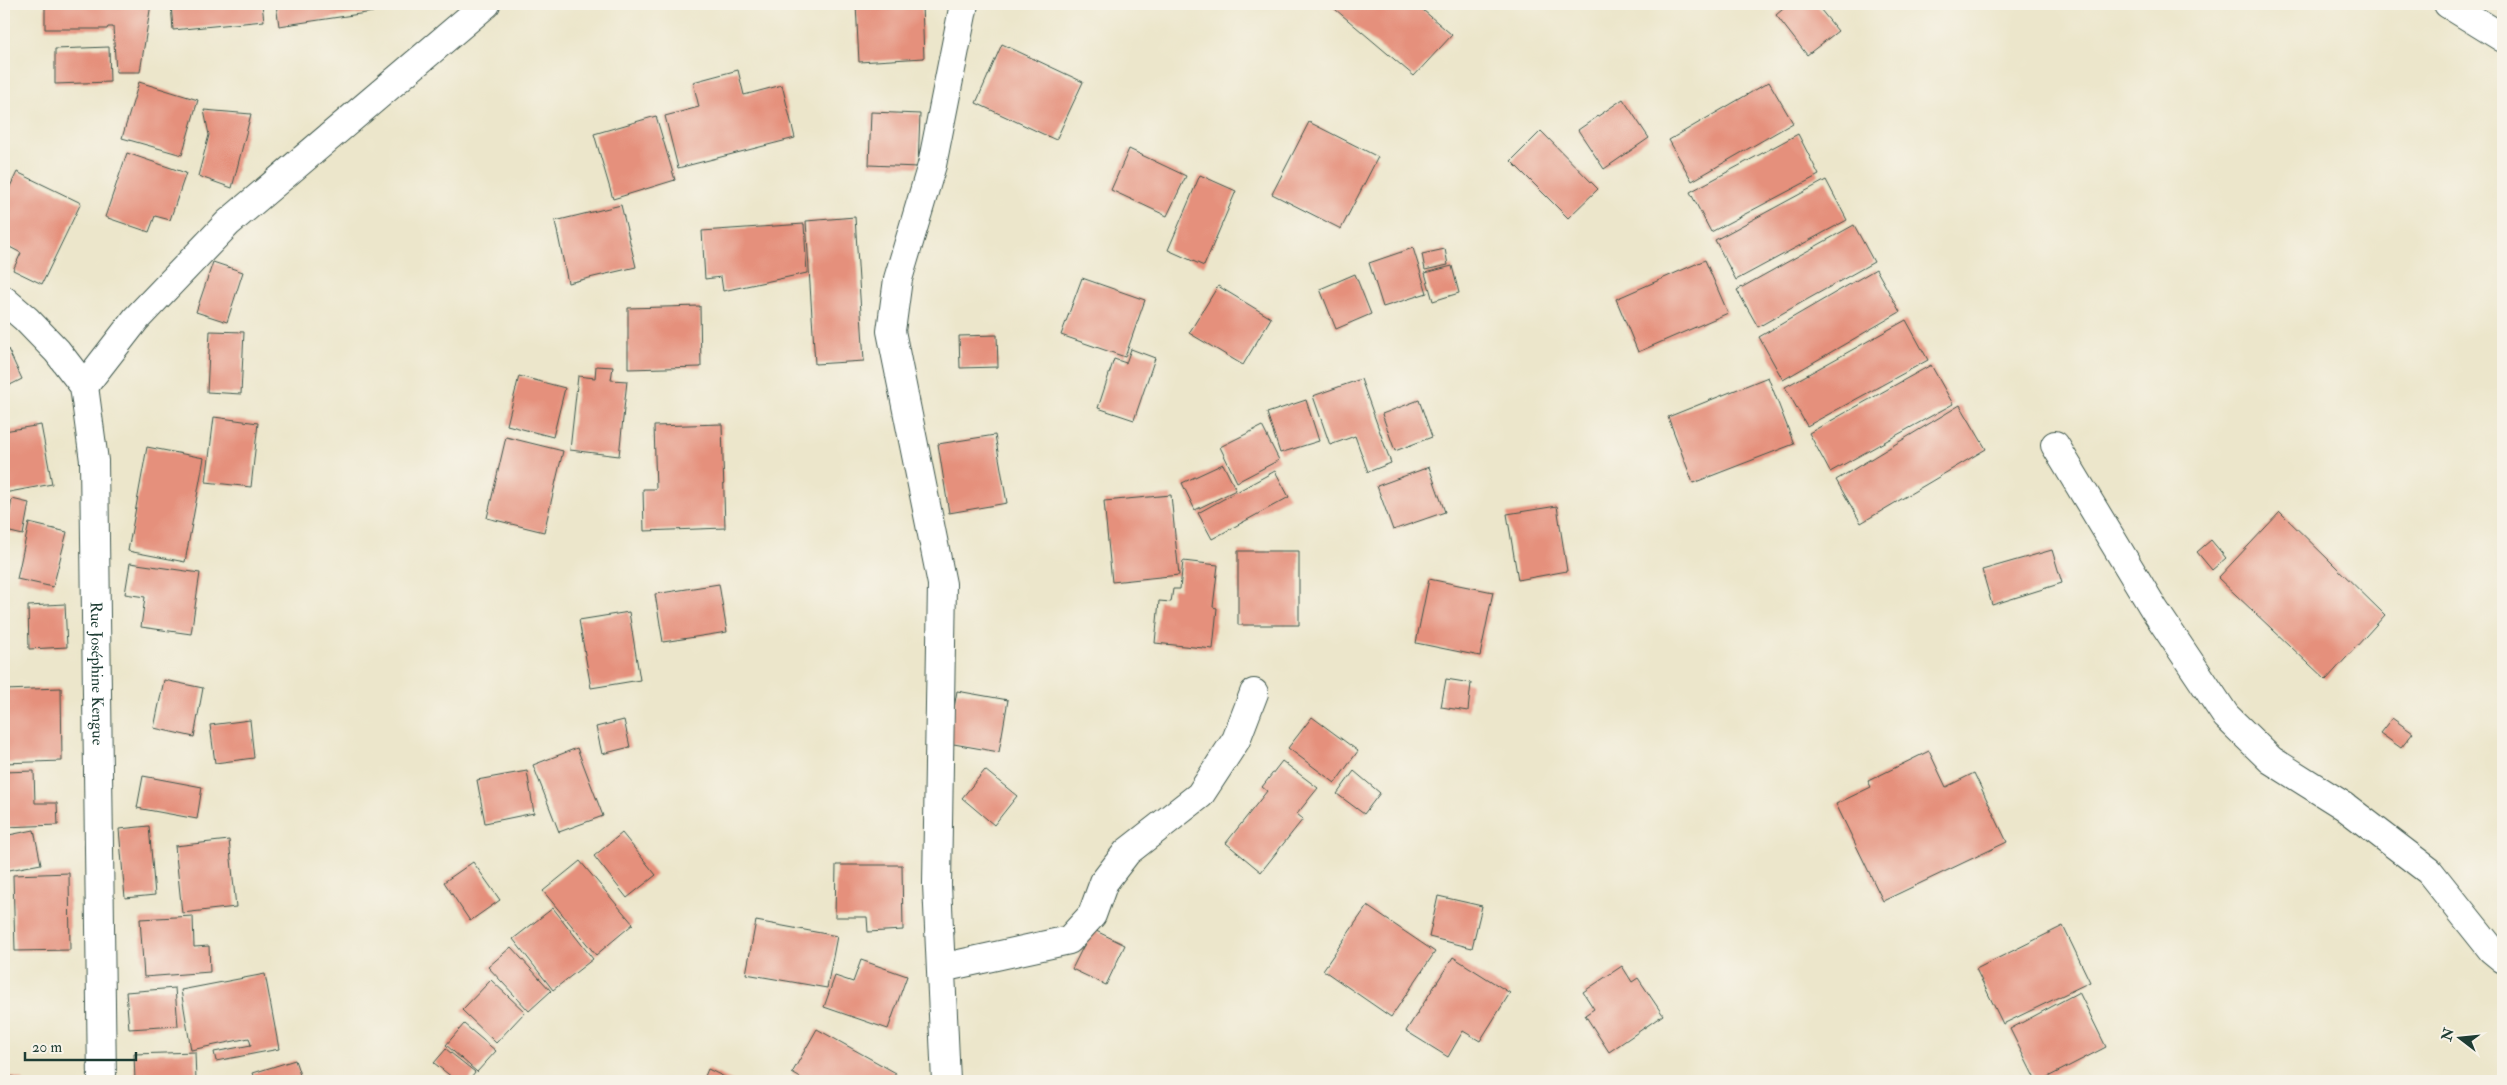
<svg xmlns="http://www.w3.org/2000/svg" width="2507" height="1085" viewBox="0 0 2507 1085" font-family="'IM FELL Double Pica',serif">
  <rect width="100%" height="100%" fill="#f7f3e8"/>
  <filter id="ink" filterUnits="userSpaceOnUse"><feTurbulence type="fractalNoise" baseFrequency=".02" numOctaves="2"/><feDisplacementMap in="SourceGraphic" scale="10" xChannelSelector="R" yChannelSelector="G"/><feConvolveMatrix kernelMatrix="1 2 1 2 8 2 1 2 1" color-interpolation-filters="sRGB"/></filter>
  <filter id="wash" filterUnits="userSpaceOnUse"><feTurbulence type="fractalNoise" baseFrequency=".0096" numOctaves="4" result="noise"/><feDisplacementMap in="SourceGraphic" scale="20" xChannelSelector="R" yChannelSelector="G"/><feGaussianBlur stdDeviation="1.12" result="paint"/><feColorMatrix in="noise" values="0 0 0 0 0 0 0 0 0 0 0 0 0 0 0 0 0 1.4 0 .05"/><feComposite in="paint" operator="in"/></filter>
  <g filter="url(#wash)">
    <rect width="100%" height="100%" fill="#ece6cb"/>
    <g id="blocks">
      <path fill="#e5907c" d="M45 4H151L140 72H116L113 27H108L107 29H45Z
        M171 4H262L264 21 173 30Z
        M276 4H372L373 12 279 26Z
        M856 4H922L924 58 859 62Z
        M1329 4H1416L1452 35 1414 76Z
        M1789 4H1816L1838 31 1807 55 1776 15Z
        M1002 44 1083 82 1056 140 976 103Z
        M109 47 110 82 55 84V49Z
        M738 70 744 95 782 85 795 138 678 168 665 116 699 107 693 82Z
        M139 82 198 100 182 155 122 138Z
        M1769 82 1793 123 1692 181 1669 140Z
        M1623 99 1649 138 1604 169 1578 130Z
        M204 110 251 114 232 188 198 176 209 135Z
        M871 112 920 114 918 167 869 165Z
        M656 116 675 180 613 199 594 134Z
        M1309 122 1378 157 1341 229 1272 194Z
        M1541 131 1598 189 1568 218 1511 161Z
        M1798 134 1819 175 1711 232 1690 192Z
        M1129 149 1186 176 1167 216 1111 190Z
        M127 153 186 173 170 220 155 216 149 232 105 217Z
        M17 172 81 203 42 284 13 270 21 253 4 244V199Z
        M1200 175 1236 191 1204 266 1168 250Z
        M1826 180 1847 220 1736 280 1715 240Z
        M621 205 636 267 568 283 555 221Z
        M855 217 864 361 815 364 806 221Z
        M804 224 807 273 723 291 721 277 705 279 702 231Z
        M1854 225 1874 262 1758 327 1737 290Z
        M1413 248 1427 293 1383 307 1369 263Z
        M1445 249 1448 265 1425 270 1422 254Z
        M1705 260 1728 313 1638 352 1616 299Z
        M213 262 243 272 227 322 196 312Z
        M1452 266 1459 293 1433 301 1425 273Z
        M1876 269 1900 312 1783 380 1759 337Z
        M1355 274 1371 314 1336 329 1320 289Z
        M1082 278 1145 300 1125 357 1061 335Z
        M1218 286 1271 318 1243 365 1189 333Z
        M700 306 701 367 628 369V308Z
        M1906 320 1928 360 1807 426 1785 387Z
        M210 331 244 332 241 394 207 392Z
        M997 335 998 367 960 368 959 336Z
        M8 349 22 379 4 388V352Z
        M1131 349 1155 358 1134 420 1098 408 1114 359 1126 363Z
        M1931 365 1953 404 1830 472 1809 433Z
        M596 366 613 367 611 380 627 381 619 456 570 450 578 376 595 378Z
        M519 376 565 388 553 437 507 425Z
        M1768 377 1794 444 1693 483 1668 417Z
        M1361 379 1391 463 1368 472 1355 436 1330 445 1313 396Z
        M1306 400 1319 441 1280 453 1267 413Z
        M1419 400 1432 437 1395 451 1382 414Z
        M1960 405 1986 449 1861 523 1836 480Z
        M214 417 258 423 251 487 206 482Z
        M722 424 725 528 644 531 643 489H656L654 426Z
        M41 425 52 484 4 493V431Z
        M1262 426 1279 460 1237 482 1220 447Z
        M995 435 1007 503 949 513 938 444Z
        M506 437 563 451 544 532 487 518Z
        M147 447 204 458 185 562 128 551Z
        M1223 464 1236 490 1195 510 1182 483Z
        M1429 467 1445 512 1393 530 1377 486Z
        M1275 471 1289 497 1212 539 1198 513Z
        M1171 495 1179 575 1112 582 1104 501Z
        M12 499 29 503 23 535 6 531Z
        M1557 506 1567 571 1518 580 1507 514Z
        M2280 512 2385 615 2326 680 2218 578Z
        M29 523 67 532 53 587 17 579Z
        M2211 540 2226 558 2212 570 2197 552Z
        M2052 550 2062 583 1992 605 1982 570Z
        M1238 551H1299V625H1238Z
        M1183 561 1218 565 1213 607 1217 608 1213 649 1155 643 1159 601 1171 602 1173 589H1180Z
        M130 563 200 573 191 634 141 627 145 597 125 594Z
        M1429 579 1493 592 1480 656 1416 643Z
        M719 584 727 632 663 642 655 594Z
        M65 604 67 647 29 649 28 606Z
        M629 612 640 680 591 688 579 620Z
        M1446 679 1471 683 1468 711 1441 707Z
        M164 680 203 688 194 737 154 728Z
        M61 688 62 761 4 763V690Z
        M957 691 1008 700 999 752 948 743Z
        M1312 717 1358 751 1335 783 1288 748Z
        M2392 718 2413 733 2401 748 2380 733Z
        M250 720 254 758 215 763 210 725Z
        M624 720 630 747 602 754 596 727Z
        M577 748 603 816 559 832 533 765Z
        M1929 751 1946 787 1974 773 2007 842 1883 901 1836 804 1871 787 1868 781Z
        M1282 761 1318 788 1297 814 1303 819 1261 872 1226 843 1267 791 1262 787Z
        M985 770 1017 796 994 825 962 798Z
        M34 771 35 803H57L58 825 4 827V772Z
        M527 771 534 813 485 823 477 780Z
        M1354 771 1380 793 1364 814 1337 794Z
        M143 776 202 787 197 819 137 808Z
        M149 826 155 895 125 898 119 829Z
        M34 830 41 864 4 871V836Z
        M622 833 656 875 627 898 594 856Z
        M229 840 236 907 182 913 175 846Z
        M580 861 633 924 596 955 543 891Z
        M473 862 500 900 470 921 444 882Z
        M836 865H902L903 930 868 932 867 917H835Z
        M69 873 70 950 15 951 13 875Z
        M1438 896 1482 906 1472 948 1429 937Z
        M1367 906 1435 952 1391 1017 1323 970Z
        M553 908 593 959 553 990 513 939Z
        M193 916 194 947 209 946 210 972 144 977 140 919Z
        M756 921 837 936 827 988 746 974Z
        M2063 926 2090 982 2003 1024 1976 969Z
        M1092 929 1125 945 1106 985 1072 969Z
        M511 947 551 991 529 1011 488 967Z
        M1453 957 1510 993 1480 1041 1463 1031 1448 1057 1406 1031Z
        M861 960 907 976 888 1029 824 1007 835 976 853 982Z
        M1622 966 1632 982 1638 978 1663 1015 1609 1052 1585 1015 1594 1009 1583 992Z
        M265 974 279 1049 216 1061 214 1052 251 1045 249 1038 191 1050 181 990Z
        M491 980 525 1012 496 1043 462 1010Z
        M175 988 178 1026 129 1029 126 992Z
        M2079 992 2106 1047 2040 1081H2036L2010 1029Z
        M464 1024 496 1051 477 1072 446 1045Z
        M817 1029 896 1073 891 1081H806L792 1073Z
        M446 1049 475 1072 468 1081H457L434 1063Z
        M195 1052 196 1081H135L134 1054Z
        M295 1060 302 1081H256L253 1073Z
        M708 1069 733 1081H703Z
        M4 1074 25 1081H4Z"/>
    </g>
  </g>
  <g filter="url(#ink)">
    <use href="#blocks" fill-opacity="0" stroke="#3e564b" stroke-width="1"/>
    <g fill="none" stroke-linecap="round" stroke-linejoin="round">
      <defs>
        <path id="street" d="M84 386 136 319 228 223 486 4
          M2055 445 2154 609 2226 716 2271 760 2344 806 2429 871 2492 950 2503 959
          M941 968 1069 940 1092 915 1104 882 1127 852 1200 795 1236 740 1254 693
          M946 1081 937 884 942 584 891 331 898 279 932 165 964 4"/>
        <g id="secondary">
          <path d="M2448 4 2503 38"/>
          <path id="s1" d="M4 300 26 319 57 351 84 386 94 461 102 1081"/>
        </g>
      </defs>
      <use href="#street" stroke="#3e564b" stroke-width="30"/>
      <use href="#secondary" stroke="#3e564b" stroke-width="30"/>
      <use href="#street" stroke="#fff" stroke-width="28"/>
      <use href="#secondary" stroke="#fff" stroke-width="28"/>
    </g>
  </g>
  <g text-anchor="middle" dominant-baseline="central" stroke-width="4" stroke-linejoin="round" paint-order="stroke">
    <g font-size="16" fill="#1f3d34" stroke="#f7f3e8">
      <text stroke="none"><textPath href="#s1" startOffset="406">Rue Joséphine Kengue</textPath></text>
    </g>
  </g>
  <rect width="2507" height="1085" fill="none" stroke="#f7f3e8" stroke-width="20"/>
  <g transform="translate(2460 1038) rotate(286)" stroke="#f7f3e8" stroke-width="4" paint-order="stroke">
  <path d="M0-4L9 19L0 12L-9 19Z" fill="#1f3d34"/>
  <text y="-8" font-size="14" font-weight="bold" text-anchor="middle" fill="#1f3d34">N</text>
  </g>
  <path d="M25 1052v8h111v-8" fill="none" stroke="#1f3d34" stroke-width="2.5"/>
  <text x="32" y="1052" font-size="15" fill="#1f3d34" stroke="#f7f3e8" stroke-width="4" paint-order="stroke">20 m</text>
</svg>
